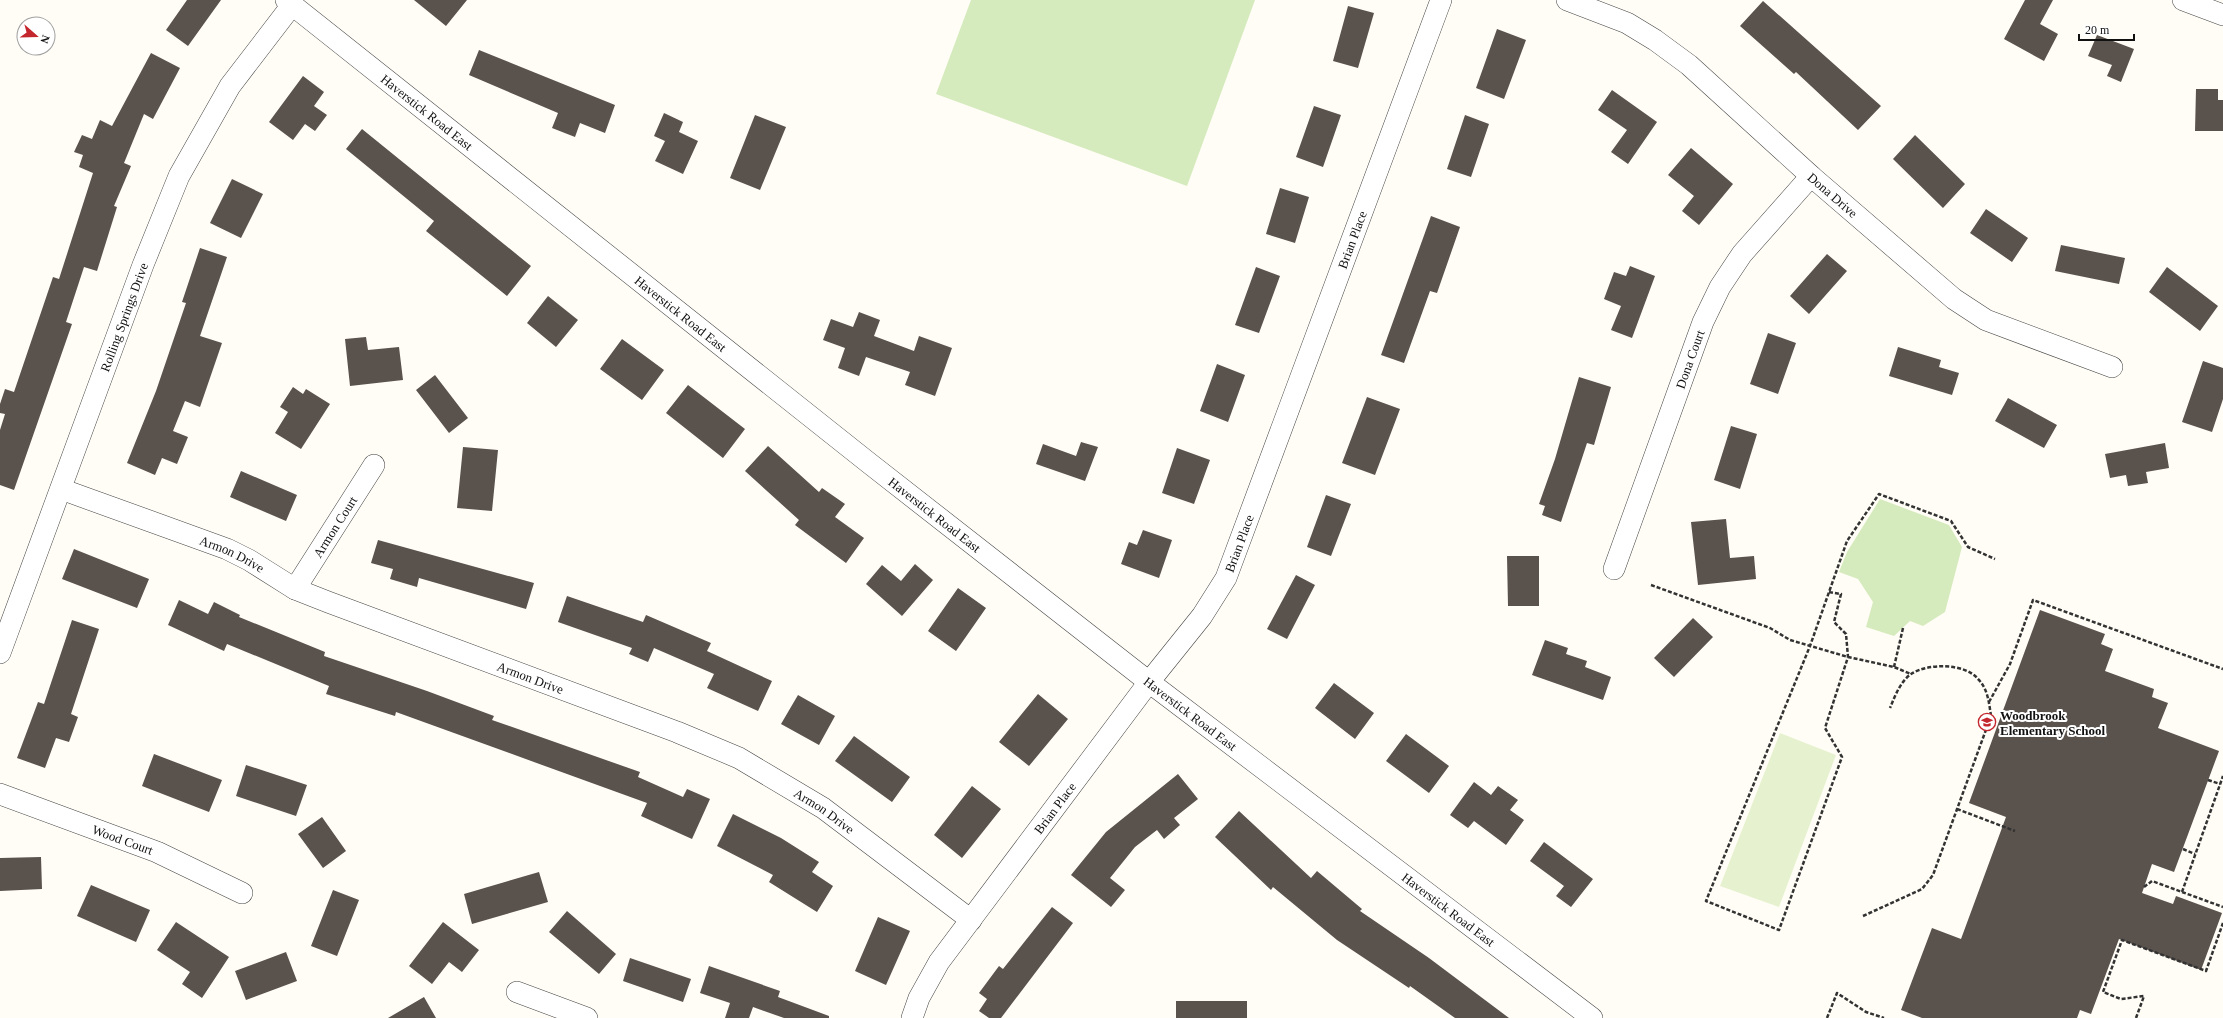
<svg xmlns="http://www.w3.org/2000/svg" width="2223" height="1018" viewBox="0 0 2223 1018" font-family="'Times New Roman',serif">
  <rect width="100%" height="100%" fill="#fffdf5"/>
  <path fill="#d5ebbd" d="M971 0H1255L1187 186 936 94Z
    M1880 499 1949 525 1962 547 1945 612 1923 626 1910 621 1894 636 1866 627 1873 602 1858 579 1839 572 1847 552Z"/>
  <path fill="#e6f2cf" d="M1780 733 1836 755 1779 907 1720 886Z"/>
  <path fill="#5a524d" d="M187 0H221L188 46 166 30Z
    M414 0H467L446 26Z
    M2025 0H2053L2040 24 2058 34 2044 61 2004 39Z
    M1763 1 1881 106 1858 130 1796 72 1794 74 1740 26Z
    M1348 6 1374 13 1358 68 1333 61Z
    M1497 29 1526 40 1504 99 1476 88Z
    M2097 35 2134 49 2121 82 2107 76 2112 65 2088 56Z
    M479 50 615 105 605 133 580 123 575 137 552 128 558 113 469 75Z
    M151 53 180 68 153 119 144 114 124 163 131 166 114 206 117 207 97 271 84 267 66 322 72 324 14 490 0 485V430L5 414 0 413V404L5 389 14 392 53 277 59 279 93 173 79 167 83 155 74 152 82 135 92 139 100 120 112 126Z
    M303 76 324 92 314 106 327 115 315 131 305 124 293 140 269 122Z
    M2196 89H2218V100H2223V131H2195Z
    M1612 90 1657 122 1628 164 1611 152 1627 130 1598 110Z
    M1314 106 1341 115 1323 167 1296 157Z
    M664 113 683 122 679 132 698 141 683 174 655 161 665 141 654 136Z
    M755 115 786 127 760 190 730 178Z
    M1465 115 1489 124 1471 177 1447 169Z
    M362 129 531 266 507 296 426 231 434 221 346 149Z
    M1915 135 1965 184 1943 208 1893 159Z
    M1691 148 1733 184 1699 225 1682 211 1694 196 1668 175Z
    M232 179 263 194 241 238 210 223Z
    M1280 188 1309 197 1295 243 1266 234Z
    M1986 209 2028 238 2012 262 1970 233Z
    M1431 216 1460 227 1437 293 1430 291 1404 363 1381 355Z
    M2061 245 2125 258 2119 284 2055 271Z
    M200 248 227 257 200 336 222 343 200 407 185 401 173 431 188 437 177 464 162 458 155 475 127 463 156 391 186 303 182 302Z
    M1827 254 1847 271 1809 314 1790 296Z
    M1630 266 1655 276 1632 338 1611 330 1621 306 1604 299 1614 272 1626 276Z
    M1256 267 1280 276 1259 333 1235 325Z
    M2167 267 2218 306 2200 331 2149 292Z
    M548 296 578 320 556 347 527 323Z
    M859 312 880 320 874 336 914 351 919 336 952 348 935 396 905 385 910 372 866 357 859 376 838 368 845 348 823 340 831 319 853 327Z
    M1768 333 1796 343 1778 394 1750 384Z
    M366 337 368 350 399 347 403 380 350 386 345 339Z
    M622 339 664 370 642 400 600 369Z
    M1898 347 1941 360 1939 367 1959 373 1952 395 1889 376Z
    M2203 361 2223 368V399L2212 432 2182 422Z
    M1217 364 1245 375 1228 422 1200 411Z
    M435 375 468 418 449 433 416 390Z
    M1579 377 1611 387 1594 445 1587 443 1561 522 1542 515 1545 506 1539 504 1555 459Z
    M688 385 745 429 723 458 666 413Z
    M293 387 303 394 306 389 330 404 301 449 275 433 288 412 280 407Z
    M1367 397 1400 409 1375 475 1342 463Z
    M2008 398 2057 425 2044 448 1995 421Z
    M1731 426 1757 434 1740 489 1714 480Z
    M1081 442 1098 447 1085 481 1036 464 1043 444 1076 456Z
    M2165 443 2169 468 2146 472 2148 483 2128 486 2126 475 2110 478 2105 454Z
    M768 446 819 492 822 488 845 504 835 517 864 538 846 563 795 525 799 520 745 471Z
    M463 447 498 450 492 511 457 508Z
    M1177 448 1210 460 1194 504 1162 493Z
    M241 471 297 495 286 521 230 497Z
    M1326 495 1351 504 1331 556 1307 547Z
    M1726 519 1730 558 1754 556 1756 579 1698 585 1691 522Z
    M1143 530 1172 540 1159 578 1121 564 1129 542 1137 545Z
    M378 540 534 583 526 609 419 578 417 587 390 579 393 569 371 563Z
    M74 549 149 579 137 608 62 579Z
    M1507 556H1539V606H1508Z
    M915 564 933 580 902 616 866 584 882 565 901 581Z
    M1296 575 1315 585 1287 639 1267 629Z
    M958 588 986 608 956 651 928 631Z
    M567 596 643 622 646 615 711 643 707 651 772 681 758 711 707 688 714 674 654 648 648 662 629 654 632 648 558 622Z
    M179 600 208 614 214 602 240 615 239 617 325 652 324 656 427 691 494 716 492 720 640 772 638 777 683 797 687 789 710 799 692 839 641 816 647 803 396 712 395 716 326 694 329 686 227 644 224 651 168 625Z
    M2040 610 2105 634 2101 644 2113 649 2105 671 2154 689 2152 697 2168 703 2158 728 2219 751 2174 872 2152 864 2142 893 2173 904 2176 896 2222 913 2201 970 2119 939 2091 1014 2080 1010 2077 1018H1922L1901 1010 1932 928 1961 939 2006 817 1969 803Z
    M1693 618 1713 637 1674 677 1654 658Z
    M72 620 99 629 71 714 78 717 69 742 56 738 45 768 17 758 38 702 44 704Z
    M1545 640 1568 648 1566 654 1587 661 1585 667 1611 677 1603 700 1532 675Z
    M1334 683 1374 713 1355 739 1315 708Z
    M1038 694 1068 719 1029 766 999 742Z
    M798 695 835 716 819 745 781 724Z
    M1406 734 1449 766 1429 793 1386 761Z
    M854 736 910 777 892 802 835 761Z
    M154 754 222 780 209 812 142 786Z
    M246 765 307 785 296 816 236 796Z
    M1178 774 1198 799 1174 818 1180 825 1164 839 1157 830 1135 847 1110 878 1125 890 1111 907 1071 875 1106 832Z
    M1474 782 1491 795 1498 786 1518 800 1510 810 1524 820 1506 845 1474 821 1468 828 1450 815Z
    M972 786 1001 809 962 858 934 835Z
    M1239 811 1311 878 1317 871 1362 909 1360 911 1429 958 1509 1018H1455L1410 986 1409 988 1337 940 1273 887 1271 890 1215 837Z
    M733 814 781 838 819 862 812 872 833 886 817 912 769 882 773 875 717 846Z
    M322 817 346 851 323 868 298 834Z
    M1544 842 1593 879 1571 907 1556 896 1564 886 1530 861Z
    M41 857 42 889 0 891V858Z
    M539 872 548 902 472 924 464 894Z
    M91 885 150 910 136 942 77 916Z
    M333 890 359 900 337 956 311 946Z
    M1052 907 1073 923 1001 1018H989L979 1011 987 999 979 993 999 966 1003 969Z
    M567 911 616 954 599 974 549 932Z
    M878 917 910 931 886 985 855 971Z
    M176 922 229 957 202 998 182 984 190 972 157 950Z
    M443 922 479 950 462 972 449 962 432 984 409 966Z
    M286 952 297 981 246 1000 235 971Z
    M630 958 691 979 683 1002 623 981Z
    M709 966 780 991 778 997 829 1016V1018H784L753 1007 749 1018H725L730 1003 700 993Z
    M424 997 436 1018H388Z
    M1176 1001H1247V1018H1176Z"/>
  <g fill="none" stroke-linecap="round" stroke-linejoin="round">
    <defs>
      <g id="minor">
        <path id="s1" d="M286 0 869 463 1149 682 1592 1018"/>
        <path id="s2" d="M1567 0 1627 23 1655 40 1689 65 1811 176 1954 299 1986 320 2112 367"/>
        <path d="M2183 0 2223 15"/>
        <path id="s3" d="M61 489 227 549 249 560 295 589 328 602 677 732 739 758 823 808 971 920"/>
        <path id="s4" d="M1614 569 1703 322 1720 287 1742 254 1811 176"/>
        <path id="s5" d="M295 589 374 465"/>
        <path id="s6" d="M0 653 143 265 179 176 230 86 292 5"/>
        <path id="s7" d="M0 794 157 852 242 893"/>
        <path d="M517 992 587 1018"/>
        <path id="s8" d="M912 1018 919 998 939 962 1149 682 1202 616 1226 578 1441 0"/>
      </g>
    </defs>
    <use href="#minor" stroke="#444" stroke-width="22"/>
    <path stroke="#333" stroke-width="2.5" stroke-dasharray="4 2" stroke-linecap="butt" d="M1651 585 1770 628 1790 640 1848 657 1894 667 1911 674
      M1829 592 1841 594 1834 622 1846 634 1848 657 1825 728 1842 757 1779 930 1706 901 1810 646 1847 541 1879 494 1951 521 1968 547 1995 559
      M1894 667 1903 628
      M1989 702 2010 664 2033 600 2223 669
      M2208 780 2220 784
      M1957 809 2015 831
      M2183 849 2195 854
      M2144 887 2152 881 2223 907
      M2182 892 2223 776
      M1863 916 1922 889 1933 875 1991 716C1989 703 1988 689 1978 679 1965 663 1928 663 1911 674 1900 682 1895 696 1890 708
      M1827 1018 1837 993 1866 1012 1884 1018
      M2136 1018 2144 996 2121 999 2103 992 2122 940 2206 971 2223 923"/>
    <use href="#minor" stroke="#fff" stroke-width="21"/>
  </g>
  <defs>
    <symbol id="school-ring" viewBox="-11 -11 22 22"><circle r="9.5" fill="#fff" stroke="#c4262e" stroke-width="1.5"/><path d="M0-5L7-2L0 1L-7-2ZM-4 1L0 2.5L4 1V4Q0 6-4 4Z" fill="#c4262e"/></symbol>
  </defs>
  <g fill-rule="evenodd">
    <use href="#school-ring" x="1977" y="712" width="20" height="20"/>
  </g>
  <g text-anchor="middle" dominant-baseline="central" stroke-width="4" stroke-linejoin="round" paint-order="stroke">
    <g font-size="13" fill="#111" stroke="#fff">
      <text stroke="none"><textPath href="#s1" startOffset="180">Haverstick Road East</textPath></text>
      <text stroke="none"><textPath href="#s2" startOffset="333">Dona Drive</textPath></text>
      <text stroke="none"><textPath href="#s8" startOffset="903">Brian Place</textPath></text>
      <text stroke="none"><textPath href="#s1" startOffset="504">Haverstick Road East</textPath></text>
      <text stroke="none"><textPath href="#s6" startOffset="358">Rolling Springs Drive</textPath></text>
      <text stroke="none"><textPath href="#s4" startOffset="223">Dona Court</textPath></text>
      <text stroke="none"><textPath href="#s1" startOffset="828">Haverstick Road East</textPath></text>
      <text stroke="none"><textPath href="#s5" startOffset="74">Armon Court</textPath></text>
      <text stroke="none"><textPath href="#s8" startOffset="579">Brian Place</textPath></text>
      <text stroke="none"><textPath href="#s3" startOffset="183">Armon Drive</textPath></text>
      <text stroke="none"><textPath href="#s3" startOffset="507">Armon Drive</textPath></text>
      <text stroke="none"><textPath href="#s1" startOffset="1152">Haverstick Road East</textPath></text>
      <text stroke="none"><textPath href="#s8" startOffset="255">Brian Place</textPath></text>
      <text stroke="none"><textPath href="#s3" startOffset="831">Armon Drive</textPath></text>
      <text stroke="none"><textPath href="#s7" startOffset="131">Wood Court</textPath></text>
      <text stroke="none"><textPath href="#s1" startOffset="1476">Haverstick Road East</textPath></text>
    </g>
    <g font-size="13" font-weight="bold" fill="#111" stroke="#fff" text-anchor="start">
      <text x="2000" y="715">Woodbrook<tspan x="2000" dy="15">Elementary School</tspan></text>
    </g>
  </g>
  <g transform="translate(36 36) rotate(110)"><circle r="19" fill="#ffffff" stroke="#a0a0a0"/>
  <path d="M0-3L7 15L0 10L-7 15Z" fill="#c4262e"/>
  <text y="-6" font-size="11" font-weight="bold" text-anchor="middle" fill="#111111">N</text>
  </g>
  <path d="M2079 34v6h55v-6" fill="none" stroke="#111111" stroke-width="2"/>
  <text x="2085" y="34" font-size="12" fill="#111111" stroke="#ffffff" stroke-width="3" paint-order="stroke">20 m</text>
</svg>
